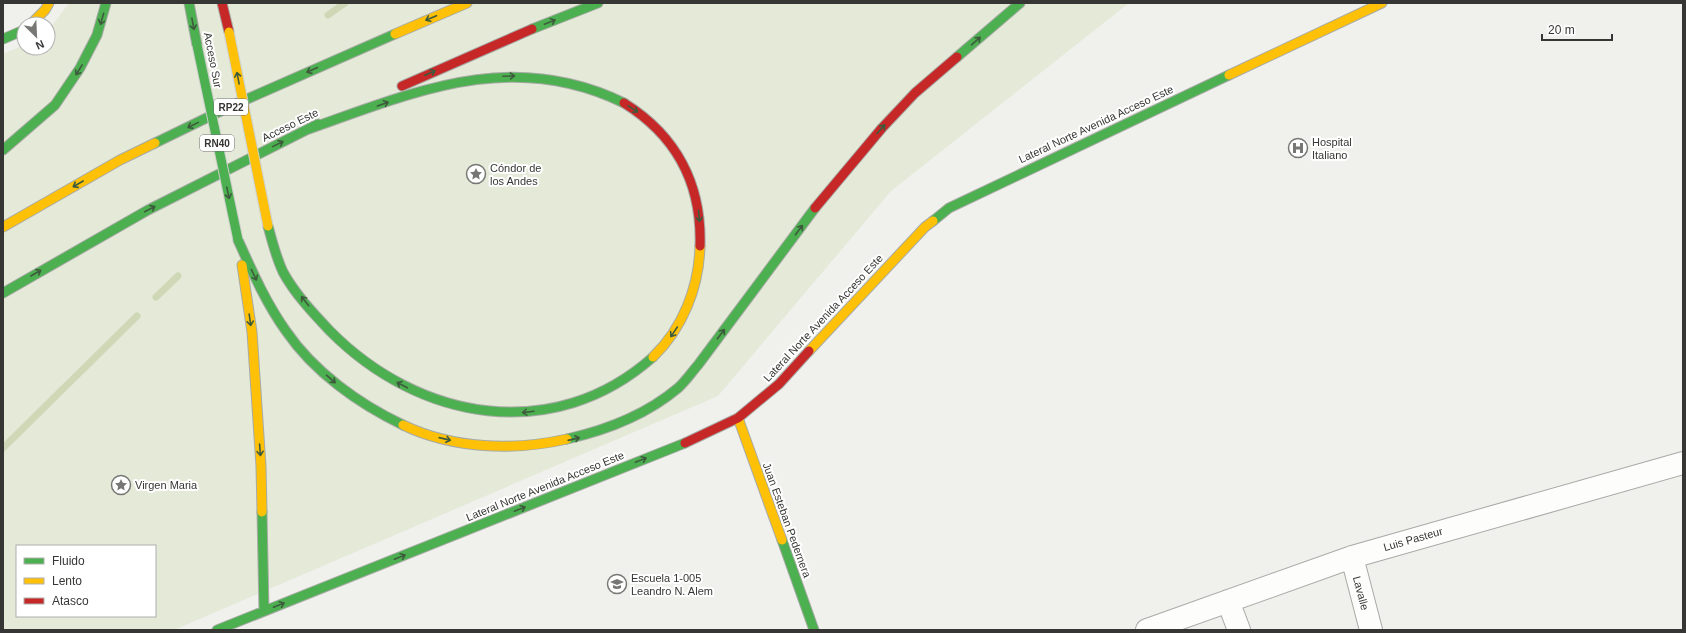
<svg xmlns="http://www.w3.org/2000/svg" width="1686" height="633" viewBox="0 0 1686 633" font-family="Helvetica,sans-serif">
  <rect width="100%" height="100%" fill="#f0f1ed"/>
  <path fill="#e4e9d8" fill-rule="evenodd" d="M69 3H1129L891 191 718 396 174 630H3V54L24 45V48H48V31ZM17 546H155V616H17Z"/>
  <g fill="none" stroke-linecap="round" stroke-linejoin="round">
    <path stroke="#cfd8b6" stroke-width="7" d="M328 15 345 3
      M156 297 178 276
      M3 448 137 316"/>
    <defs>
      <path id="street" d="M1352 557 1371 630
        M1228 601 1239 630
        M1147 630 1352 557 1683 463"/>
      <path id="fast" d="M189 3 197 45
        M532 29 598 3
        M3 39 24 30
        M957 57 1020 3
        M306 130C414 92 512 48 624 103
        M155 143 229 107 395 34
        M3 150 55 105 80 68 97 35 106 3
        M933 221 949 208 1229 75
        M268 226C272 241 276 257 283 272 295 294 313 313 330 331 419 421 554 445 653 357
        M238 240C252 271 266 303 286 331 314 372 359 404 403 425
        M3 293 148 210 318 124
        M567 439C607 430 646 415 678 388 685 382 691 373 698 365L815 208
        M262 512 264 611
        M782 540 814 630
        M217 630 685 443"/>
      <path id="slow" d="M31 24 45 10 49 3
        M395 34 467 3
        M1229 75 1382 3
        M3 227 120 160 155 143
        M242 265 252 332 261 466 262 512
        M809 351 925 227 933 221
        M653 357C683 328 699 287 700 246
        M738 418 782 540
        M403 425C453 449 514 451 567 439"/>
      <path id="jam" d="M222 3 229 32
        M402 86 532 29
        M624 103C677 136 702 185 700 246
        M815 208 882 128 915 93 957 57
        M685 443 738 418 779 384 809 351"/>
    </defs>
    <use href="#street" stroke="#a8aaa6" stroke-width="24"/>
    <use href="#fast" stroke="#a8aaa6" stroke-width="11"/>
    <use href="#slow" stroke="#a8aaa6" stroke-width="11"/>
    <use href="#jam" stroke="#a8aaa6" stroke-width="11"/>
    <use href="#street" stroke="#fdfdfc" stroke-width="22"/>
    <use href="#fast" stroke="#4caf50" stroke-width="9"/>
    <use href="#slow" stroke="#ffc107" stroke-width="9"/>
    <use href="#jam" stroke="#c62828" stroke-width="9"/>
    <defs>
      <path id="fast-bridge" d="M197 45 238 240"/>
      <path id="slow-bridge" d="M229 32 268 226"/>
    </defs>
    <use href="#fast-bridge" stroke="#cdcecc" stroke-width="11" stroke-linecap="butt"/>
    <use href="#slow-bridge" stroke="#cdcecc" stroke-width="11" stroke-linecap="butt"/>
    <use href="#fast-bridge" stroke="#4caf50" stroke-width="9"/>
    <use href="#slow-bridge" stroke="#ffc107" stroke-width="9"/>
  </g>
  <defs><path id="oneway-shaft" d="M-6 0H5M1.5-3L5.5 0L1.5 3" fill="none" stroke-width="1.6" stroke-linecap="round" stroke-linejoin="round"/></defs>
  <g stroke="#3d5b3c">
    <use href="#oneway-shaft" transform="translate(431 18) rotate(157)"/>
    <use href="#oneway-shaft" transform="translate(102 19) rotate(106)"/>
    <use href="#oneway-shaft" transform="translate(550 22) rotate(-22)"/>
    <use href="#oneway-shaft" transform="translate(193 24) rotate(79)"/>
    <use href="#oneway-shaft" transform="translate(976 41) rotate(-41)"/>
    <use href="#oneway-shaft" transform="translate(79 70) rotate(122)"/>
    <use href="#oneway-shaft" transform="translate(312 70) rotate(156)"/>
    <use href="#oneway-shaft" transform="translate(430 73) rotate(-25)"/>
    <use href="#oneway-shaft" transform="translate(509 76) rotate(-2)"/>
    <use href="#oneway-shaft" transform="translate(238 78) rotate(-101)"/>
    <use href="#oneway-shaft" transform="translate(383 104) rotate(-19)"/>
    <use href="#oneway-shaft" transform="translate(633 109) rotate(34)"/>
    <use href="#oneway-shaft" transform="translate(193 125) rotate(154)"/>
    <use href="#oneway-shaft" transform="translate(881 129) rotate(-48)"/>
    <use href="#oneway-shaft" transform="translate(278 144) rotate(-26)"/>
    <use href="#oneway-shaft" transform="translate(78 184) rotate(150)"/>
    <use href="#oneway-shaft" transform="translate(228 193) rotate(78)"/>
    <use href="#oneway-shaft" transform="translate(150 209) rotate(-28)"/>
    <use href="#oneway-shaft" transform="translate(699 216) rotate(85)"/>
    <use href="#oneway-shaft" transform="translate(799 230) rotate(-53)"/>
    <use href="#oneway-shaft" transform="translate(36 273) rotate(-30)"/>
    <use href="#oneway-shaft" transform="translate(254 275) rotate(65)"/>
    <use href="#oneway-shaft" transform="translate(305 301) rotate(-128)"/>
    <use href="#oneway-shaft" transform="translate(250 320) rotate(82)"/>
    <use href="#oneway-shaft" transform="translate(674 332) rotate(124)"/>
    <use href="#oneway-shaft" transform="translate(721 334) rotate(-53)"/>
    <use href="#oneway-shaft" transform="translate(331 379) rotate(41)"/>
    <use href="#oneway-shaft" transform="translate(402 385) rotate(-152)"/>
    <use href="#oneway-shaft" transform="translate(528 412) rotate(173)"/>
    <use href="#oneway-shaft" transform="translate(445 439) rotate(13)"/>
    <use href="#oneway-shaft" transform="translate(574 439) rotate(-13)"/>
    <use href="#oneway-shaft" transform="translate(260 450) rotate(86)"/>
    <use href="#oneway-shaft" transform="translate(641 460) rotate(-22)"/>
    <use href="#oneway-shaft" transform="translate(520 509) rotate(-22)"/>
    <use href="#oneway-shaft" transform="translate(400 557) rotate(-22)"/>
    <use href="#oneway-shaft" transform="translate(279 605) rotate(-22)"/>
  </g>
  <defs>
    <symbol id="hospital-ring" viewBox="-11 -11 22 22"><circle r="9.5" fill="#fff" stroke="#777875" stroke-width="1.5"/><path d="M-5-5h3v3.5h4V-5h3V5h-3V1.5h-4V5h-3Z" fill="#777875"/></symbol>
    <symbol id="sight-ring" viewBox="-11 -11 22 22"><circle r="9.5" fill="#fff" stroke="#777875" stroke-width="1.5"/><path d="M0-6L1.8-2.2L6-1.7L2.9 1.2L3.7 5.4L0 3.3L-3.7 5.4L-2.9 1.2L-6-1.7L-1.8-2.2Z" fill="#777875"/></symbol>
    <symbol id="school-ring" viewBox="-11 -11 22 22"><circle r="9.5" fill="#fff" stroke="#777875" stroke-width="1.5"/><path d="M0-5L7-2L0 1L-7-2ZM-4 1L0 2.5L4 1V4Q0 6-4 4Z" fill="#777875"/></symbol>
  </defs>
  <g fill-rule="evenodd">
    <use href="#hospital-ring" x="1287" y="137" width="22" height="22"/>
    <use href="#sight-ring" x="465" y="163" width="22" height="22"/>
    <use href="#sight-ring" x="110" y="474" width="22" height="22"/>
    <use href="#school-ring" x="606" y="573" width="22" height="22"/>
  </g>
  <g text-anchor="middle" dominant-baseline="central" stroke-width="4" stroke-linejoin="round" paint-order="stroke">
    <g fill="#fff" stroke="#727371" stroke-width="1">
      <rect x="214" y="99" width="34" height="16" rx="3"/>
      <rect x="200" y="135" width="34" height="16" rx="3"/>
    </g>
    <g font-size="10" font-weight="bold" fill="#363734">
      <text x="231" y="107">RP22</text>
      <text x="217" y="143">RN40</text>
    </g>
    <g font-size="11" fill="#363734" stroke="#fff">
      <text transform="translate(213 60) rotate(79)">Acceso Sur</text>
      <text transform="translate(1096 124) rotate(-25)">Lateral Norte Avenida Acceso Este</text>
      <text transform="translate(290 125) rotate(-26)">Acceso Este</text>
      <text transform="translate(823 318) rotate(-47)">Lateral Norte Avenida Acceso Este</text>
      <text transform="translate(545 486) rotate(-22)">Lateral Norte Avenida Acceso Este</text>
      <text transform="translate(787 520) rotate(70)">Juan Esteban Pedernera</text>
      <text transform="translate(1413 539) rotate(-16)">Luis Pasteur</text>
      <text transform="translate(1361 593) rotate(75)">Lavalle</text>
    </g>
    <g font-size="11" fill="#363734" stroke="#fff" text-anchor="start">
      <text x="1312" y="142">Hospital<tspan x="1312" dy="13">Italiano</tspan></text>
      <text x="490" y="168">Cóndor de<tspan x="490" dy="13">los Andes</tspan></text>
      <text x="135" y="485">Virgen Maria</text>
      <text x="631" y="578">Escuela 1-005<tspan x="631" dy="13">Leandro N. Alem</tspan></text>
    </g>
  </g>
  <rect width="1686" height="633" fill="none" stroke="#363734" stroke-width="8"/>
  <rect x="16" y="545" width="140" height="72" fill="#ffffff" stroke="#afafae"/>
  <rect x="24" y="558" width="20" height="6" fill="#4caf50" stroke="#afafae"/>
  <text x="52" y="565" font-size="12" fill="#363734">Fluido</text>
  <rect x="24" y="578" width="20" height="6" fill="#ffc107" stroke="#afafae"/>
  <text x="52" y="585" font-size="12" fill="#363734">Lento</text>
  <rect x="24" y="598" width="20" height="6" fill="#c62828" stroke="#afafae"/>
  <text x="52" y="605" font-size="12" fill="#363734">Atasco</text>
  <g transform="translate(36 36) rotate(156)"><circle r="19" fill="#ffffff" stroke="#afafae"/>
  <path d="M0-3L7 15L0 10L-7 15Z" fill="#777875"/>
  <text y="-6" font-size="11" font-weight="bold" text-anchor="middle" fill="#363734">N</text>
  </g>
  <path d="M1542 34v6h70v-6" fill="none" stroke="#363734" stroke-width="2"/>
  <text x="1548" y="34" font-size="12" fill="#363734" stroke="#ffffff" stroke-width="3" paint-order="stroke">20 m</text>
</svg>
